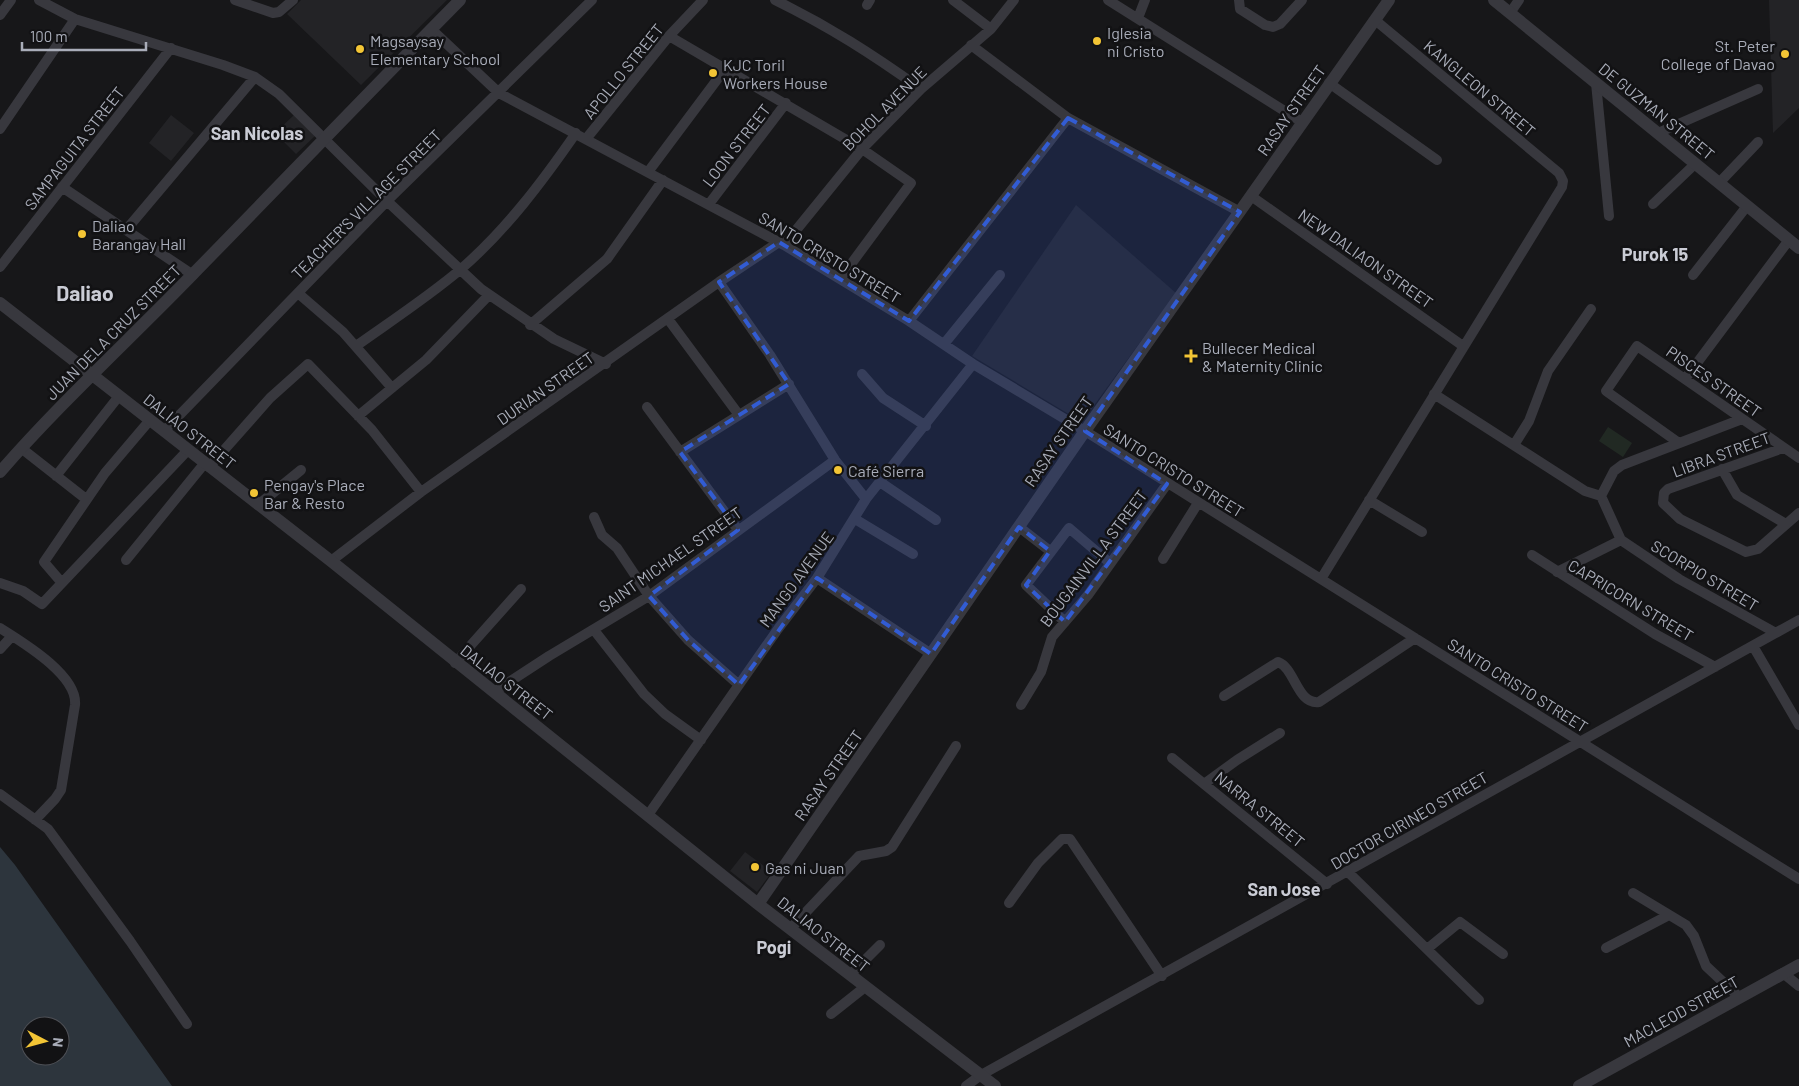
<svg xmlns="http://www.w3.org/2000/svg" width="1799" height="1086" viewBox="0 0 1799 1086" font-family="Barlow,sans-serif">
  <rect width="100%" height="100%" fill="#171719"/>
  <path fill="#232326" d="M301 0H447L361 85 287 14Z
    M1769 0H1799V108L1773 133Z
    M171 115 194 133 171 161 149 143Z
    M294 115 315 136 296 154 275 133Z
    M1076 205 1176 293 1082 422 972 356Z
    M745 852 772 872 757 892 730 871Z"/>
  <path fill="#212923" d="M1608 427 1632 443 1623 457 1599 441Z"/>
  <path fill="#2d353d" fill-rule="evenodd" d="M0 847 15 865 172 1086H0ZM30 1026H60V1056H30Z"/>
  <g fill="none" stroke-linecap="round" stroke-linejoin="round">
    <path stroke="#38383e" stroke-width="10" d="M39 0 75 19 223 65 255 77 279 94 387 201 481 289 554 339 606 364
      M235 0 273 13 279 12 293 0
      M775 0C830 27 872 54 921 89
      M953 0 991 29
      M1108 0 1302 122
      M1239 0 1240 9 1265 25 1273 27 1280 24 1302 0
      M867 5 870 0
      M1510 13 1519 0
      M0 15 11 0
      M1138 18 1145 0
      M431 29 499 93 784 245 909 321 973 364 1085 431 1799 879
      M669 36 862 149 911 183 840 279
      M971 45 1068 118 1240 212
      M1329 83 1437 160
      M1596 83 1609 216
      M0 129 75 19
      M1658 133 1758 89
      M586 139 669 36 703 0
      M648 172 725 69
      M1719 183 1758 142
      M62 187 193 275
      M1251 196 1463 346
      M709 204 786 103
      M1653 204 1695 164
      M126 230 255 77
      M784 245 862 149 921 89 991 29 1014 0
      M0 267 171 48
      M1693 275 1747 206
      M719 282 770 355 835 460 866 499
      M299 294 343 332 392 388
      M668 319 739 415
      M909 321 1068 118
      M530 325 607 259 663 180
      M944 344 1000 275
      M356 346C391 321 428 297 461 269 506 230 542 182 576 133
      M862 374 883 398 926 426
      M1685 379 1789 240
      M1434 394 1585 491 1601 496
      M647 407 738 530
      M358 416 426 360 489 295
      M164 431 387 201 592 0
      M1679 443 1606 391 1637 346 1799 458
      M1514 445 1529 421 1548 371 1591 309
      M21 448 86 499
      M1783 448 1668 489 1664 493 1663 503 1680 519 1746 552 1758 549 1799 513
      M680 452 789 384
      M209 467 270 398 308 364 372 430 421 492
      M1722 469 1737 495 1786 524
      M56 476 119 396
      M880 482 936 520
      M1601 496 1621 540 1679 579 1776 633
      M1601 496 1614 471 1622 465 1742 419
      M1369 500 1422 532
      M258 505 301 470
      M594 517 602 535 617 548 649 596 688 640 739 685
      M855 519 913 554
      M1019 527 1050 551
      M1532 555 1655 634 1715 667
      M1163 559 1198 503
      M126 560 204 464
      M331 561 421 492 719 282 779 242
      M1557 572 1621 540
      M817 578 931 654
      M1321 579 1562 187 1563 181 1559 173 1375 20
      M0 583 23 591 42 604 188 450
      M62 583 44 562 105 473 150 420
      M1065 622 1026 585 1069 528 1110 563
      M0 628C22 642 78 675 75 705L61 790 55 799 35 820
      M594 630 644 694 665 714 701 740
      M1753 646 1799 725
      M0 649 12 636
      M455 663 521 589
      M494 692 549 656 649 596 835 460
      M1224 696 1278 662C1295 668 1297 705 1319 702L1415 638
      M1021 705 1041 672 1052 637 1088 595 1167 484
      M1172 758 1327 884
      M1204 784 1237 760 1280 733
      M0 794 48 829 130 941 187 1024
      M648 815 778 629 817 578 866 499 973 364
      M1348 872 1479 1000
      M1633 893 1686 925 1694 936 1706 966 1739 997
      M1009 903 1038 863 1062 839H1070L1162 976
      M790 929 859 856 886 851 892 847 956 746
      M1606 948 1669 915
      M1427 949 1460 922 1503 954
      M1783 973 1799 986
      M850 975 880 945
      M831 1014 865 987
      M966 1086 981 1075 1799 620"/>
    <path stroke="#38383e" stroke-width="12" d="M1494 0 1799 248
      M0 303 331 561 758 904 995 1086
      M0 472C60 403 129 340 193 274 282 183 370 91 460 0
      M758 904 1085 431 1389 0
      M1579 1086 1799 965"/>
  </g>
  <path fill="#325cd3" fill-opacity="0.2" stroke="#325cd3" stroke-width="4" stroke-dasharray="10 6" stroke-linejoin="round" d="M1068 118 1240 212 1085 431 1167 484 1065 622 1026 585 1050 551 1019 527 931 654 817 578 739 685 688 640 649 596 738 530 680 452 789 384 719 282 779 242 909 321Z"/>
  <g fill="#f3c535" stroke="#121214" stroke-width="2">
    <circle cx="1097" cy="41" r="5"/>
    <circle cx="360" cy="49" r="5"/>
    <circle cx="1785" cy="54" r="5"/>
    <circle cx="713" cy="73" r="5"/>
    <circle cx="82" cy="234" r="5"/>
    <path d="M1188.5 348.5h5v5h5v5h-5v5h-5v-5h-5v-5h5z"/>
    <circle cx="838" cy="470" r="5"/>
    <circle cx="254" cy="493" r="5"/>
    <circle cx="755" cy="867" r="5"/>
  </g>
  <g text-anchor="middle" dominant-baseline="central" stroke-width="5" stroke-linejoin="round" paint-order="stroke">
    <g font-size="16" fill="#a9adb9" stroke="#121214" text-anchor="start">
      <text x="1107" y="32">Iglesia<tspan x="1107" dy="18">ni Cristo</tspan></text>
      <text x="370" y="40">Magsaysay<tspan x="370" dy="18">Elementary School</tspan></text>
      <text x="1775" y="45" text-anchor="end">St. Peter<tspan x="1775" dy="18">College of Davao</tspan></text>
      <text x="723" y="64">KJC Toril<tspan x="723" dy="18">Workers House</tspan></text>
      <text x="92" y="225">Daliao<tspan x="92" dy="18">Barangay Hall</tspan></text>
      <text x="1202" y="347">Bullecer Medical<tspan x="1202" dy="18">&amp; Maternity Clinic</tspan></text>
      <text x="848" y="470">Café Sierra</text>
      <text x="264" y="484">Pengay's Place<tspan x="264" dy="18">Bar &amp; Resto</tspan></text>
      <text x="765" y="867">Gas ni Juan</text>
    </g>
    <g font-size="16" fill="#a9adb9" stroke="#121214">
      <text transform="translate(623 71) rotate(-51)">APOLLO STREET</text>
      <text transform="translate(1480 88) rotate(40)">KANGLEON STREET</text>
      <text transform="translate(884 108) rotate(-45)">BOHOL AVENUE</text>
      <text transform="translate(1291 110) rotate(-55)">RASAY STREET</text>
      <text transform="translate(1657 111) rotate(39)">DE GUZMAN STREET</text>
      <text transform="translate(736 145) rotate(-52)">LOON STREET</text>
      <text transform="translate(74 148) rotate(-52)">SAMPAGUITA STREET</text>
      <text transform="translate(366 204) rotate(-45)">TEACHER'S VILLAGE STREET</text>
      <text transform="translate(830 257) rotate(31)">SANTO CRISTO STREET</text>
      <text transform="translate(1366 258) rotate(35)">NEW DALIAON STREET</text>
      <text transform="translate(113 332) rotate(-45)">JUAN DELA CRUZ STREET</text>
      <text transform="translate(1714 381) rotate(35)">PISCES STREET</text>
      <text transform="translate(545 388) rotate(-35)">DURIAN STREET</text>
      <text transform="translate(190 431) rotate(38)">DALIAO STREET</text>
      <text transform="translate(1058 441) rotate(-55)">RASAY STREET</text>
      <text transform="translate(1721 454) rotate(-20)">LIBRA STREET</text>
      <text transform="translate(1174 470) rotate(32)">SANTO CRISTO STREET</text>
      <text transform="translate(1093 558) rotate(-53)">BOUGAINVILLA STREET</text>
      <text transform="translate(670 559) rotate(-35)">SAINT MICHAEL STREET</text>
      <text transform="translate(1705 575) rotate(31)">SCORPIO STREET</text>
      <text transform="translate(796 579) rotate(-54)">MANGO AVENUE</text>
      <text transform="translate(1631 600) rotate(31)">CAPRICORN STREET</text>
      <text transform="translate(507 682) rotate(38)">DALIAO STREET</text>
      <text transform="translate(1518 685) rotate(32)">SANTO CRISTO STREET</text>
      <text transform="translate(828 775) rotate(-55)">RASAY STREET</text>
      <text transform="translate(1260 809) rotate(39)">NARRA STREET</text>
      <text transform="translate(1409 820) rotate(-30)">DOCTOR CIRINEO STREET</text>
      <text transform="translate(824 934) rotate(38)">DALIAO STREET</text>
      <text transform="translate(1681 1011) rotate(-29)">MACLEOD STREET</text>
    </g>
    <g font-size="18" font-weight="bold" fill="#caccd5" stroke="#121214">
      <text x="257" y="133">San Nicolas</text>
      <text x="1655" y="254">Purok 15</text>
      <text x="1284" y="889">San Jose</text>
      <text x="774" y="947">Pogi</text>
    </g>
    <g font-size="21" font-weight="bold" fill="#caccd5" stroke="#121214">
      <text x="85" y="292">Daliao</text>
    </g>
  </g>
  <g transform="translate(45 1041) rotate(96)"><circle r="24" fill="#121214" stroke="#4e5056"/>
  <path d="M0-4L9 19L0 12L-9 19Z" fill="#f3c535"/>
  <text y="-8" font-size="14" font-weight="bold" text-anchor="middle" fill="#a9adb9">N</text>
  </g>
  <path d="M22 42v8h124v-8" fill="none" stroke="#a9adb9" stroke-width="2.5"/>
  <text x="30" y="42" font-size="15" fill="#a9adb9" stroke="#121214" stroke-width="4" paint-order="stroke">100 m</text>
</svg>
